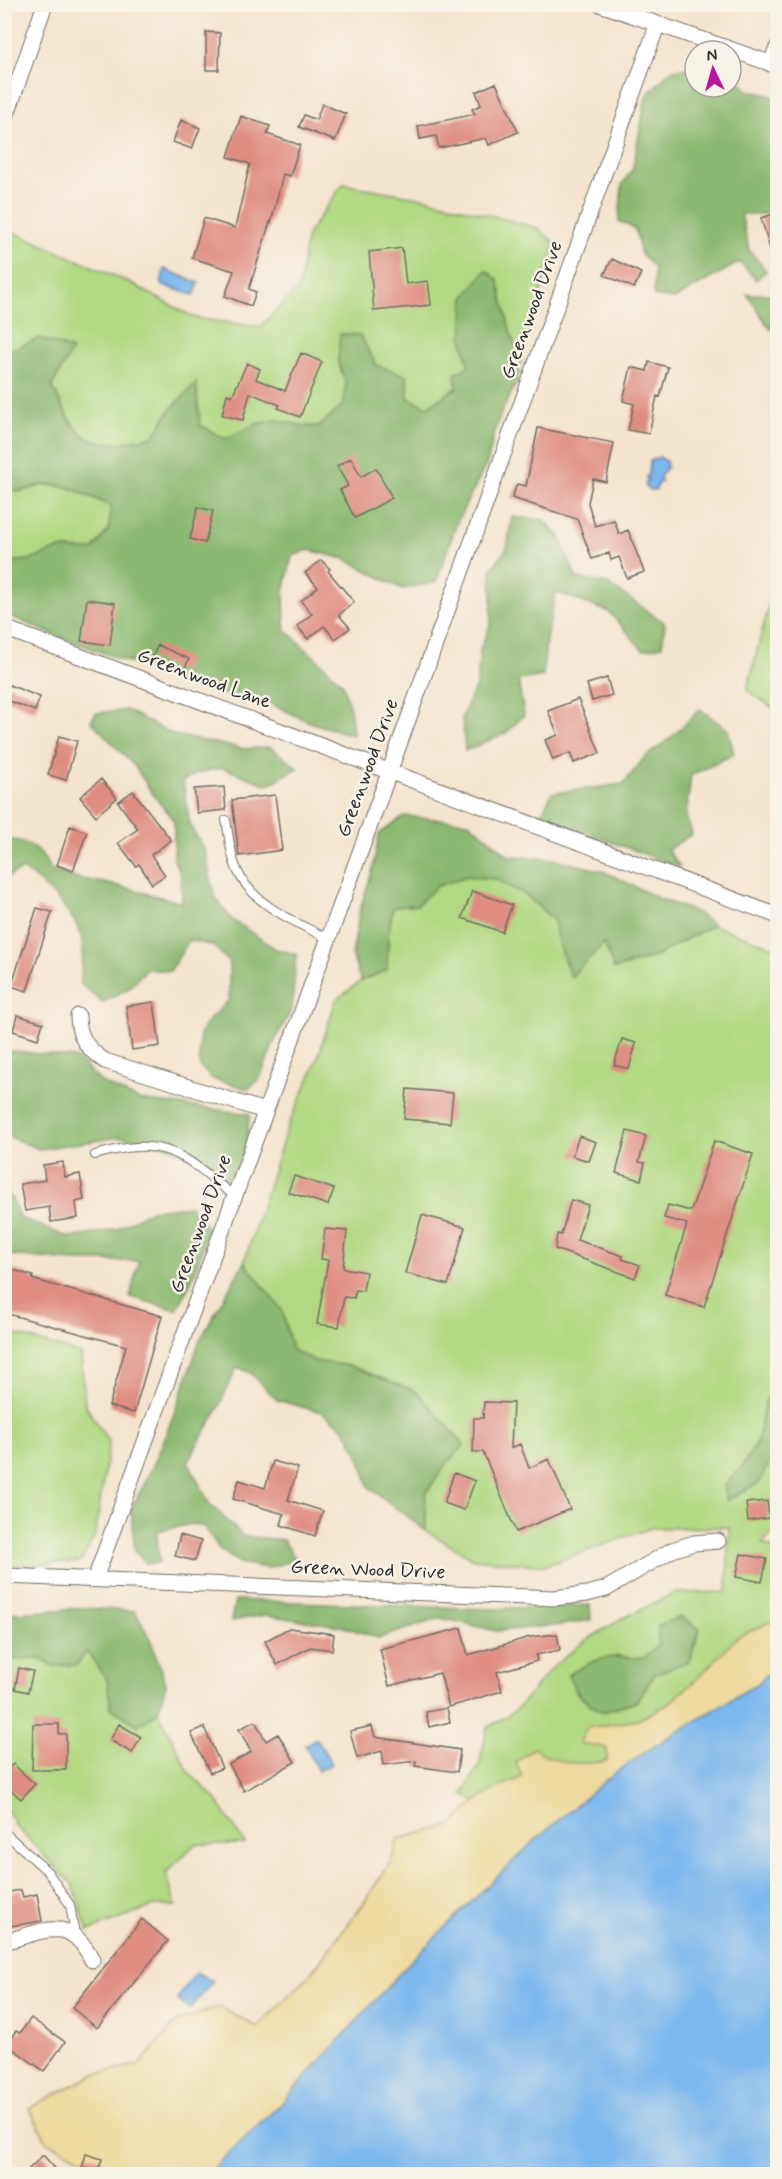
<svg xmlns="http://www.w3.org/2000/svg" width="782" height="2179" viewBox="0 0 782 2179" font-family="Mynerve,sans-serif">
  <rect width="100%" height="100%" fill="#f7f3e8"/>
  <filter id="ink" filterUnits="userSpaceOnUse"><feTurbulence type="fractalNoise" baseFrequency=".0167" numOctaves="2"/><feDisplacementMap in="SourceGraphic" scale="12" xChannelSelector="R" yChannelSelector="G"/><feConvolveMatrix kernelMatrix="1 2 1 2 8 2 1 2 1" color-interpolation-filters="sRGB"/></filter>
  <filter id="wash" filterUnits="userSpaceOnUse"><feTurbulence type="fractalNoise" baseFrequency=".008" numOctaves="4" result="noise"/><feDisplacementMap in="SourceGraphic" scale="24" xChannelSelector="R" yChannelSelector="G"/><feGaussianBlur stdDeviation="1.35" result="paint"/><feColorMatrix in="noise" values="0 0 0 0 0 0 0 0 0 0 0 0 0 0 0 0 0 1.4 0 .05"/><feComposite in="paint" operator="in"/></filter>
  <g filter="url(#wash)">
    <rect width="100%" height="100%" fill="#f4e4cd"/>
    <path fill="#b1d983" stroke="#6e8257" stroke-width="1.5" fill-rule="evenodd" d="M343 184 429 199 537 228 555 243 521 361 511 334 462 338 469 366 457 387 427 407 408 398 406 376 376 365 360 335 341 334 338 361 346 384 343 405 320 426H303L278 420 256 424 225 439 200 425 196 384 170 410 154 436C127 442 95 453 75 427 66 416 59 399 52 386L72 350 40 338 5 353 4 228 128 282 195 318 260 327 299 288 307 235Z
      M44 485 68 487 111 506 109 529 93 550 59 549 30 560 5 562 4 486 20 492Z
      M777 573 778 711H777L747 690Z
      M467 876 495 879 526 895 554 921 559 947 605 943 614 969 654 957 713 925 777 948V1380L765 1403 757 1443 742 1467 724 1486 776 1450 777 1440V1530L762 1543 777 1550V1619L737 1637 696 1680 667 1705 638 1720 587 1728 607 1748V1761C559 1768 516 1774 475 1802L463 1794 480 1763 487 1728 515 1711 555 1665 585 1641 621 1619 675 1593 727 1592 729 1527 651 1528 545 1566 474 1559 426 1531V1493L447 1463 464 1445 417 1392 350 1366 315 1361 292 1350 282 1310 244 1262 287 1128 315 1066 336 1000 361 981 387 970 388 936 393 907 417 905 437 886ZM681 1617 700 1629 689 1661 655 1674 636 1702 603 1712 586 1702 575 1691 616 1656 643 1659 659 1645V1625Z
      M4 1331 81 1354 85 1405 109 1442 95 1535 81 1562 5 1566Z
      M86 1650 107 1680 111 1708 138 1725 158 1712 190 1774 216 1799 245 1844H195L166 1873 176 1906H154L88 1931 73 1885 16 1826 5 1806 4 1666 10 1660 37 1658 54 1666Z"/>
    <path fill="#8cb971" stroke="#5c724e" stroke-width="1.5" d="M695 68V87H731V71L747 90 777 97V206L773 214H741L749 250 766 271 756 280 740 262 674 299 654 296V268L641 254 635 229 619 221 622 185 633 168 646 96 671 70Z
      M486 270 498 280 511 334 521 361 517 382 502 411 494 433 488 461 458 520 436 582 402 589 345 559 309 550 292 556 284 592 285 629 343 684 351 713 353 735 312 723 254 696 216 693 192 685 54 635 5 614V562L30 560 59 549 93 550 109 529 111 506C90 497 68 483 44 485 29 486 19 497 5 486V412L11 403 5 379 4 353 40 338 72 350 52 386C59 399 66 416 75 427 95 452 127 442 154 436L170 410 196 383 200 425 225 439 256 424 278 420 303 426H320L343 405 346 384 338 361 340 334 360 335 376 365 407 376 408 398 427 407 457 388 455 374 469 366 462 338 464 298Z
      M747 294H777V332L770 329Z
      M512 517 544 520 560 537 576 578 608 584 665 623 662 646 643 650 609 612 556 592 546 639 543 676 518 680 524 715 506 733 465 751 462 717 477 683 480 650 491 623 492 597 491 570 507 548Z
      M700 709 728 730 734 754 691 775 686 816 692 834 667 850 680 867 540 816 552 793 623 784 645 757 673 736Z
      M126 710 174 735 244 749 270 747 298 768 268 785 223 768 197 773 183 781 190 825 205 851 214 895 231 919 276 949 296 954 292 1009 275 1040 260 1078 248 1089 213 1079 200 1067C196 1025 202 1028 229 1000V962L214 946 189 940 170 971 146 969 129 988 103 1002 80 984C81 969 85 951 81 936 74 911 43 884 23 869L5 878V840C25 838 42 850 49 868L68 876 123 887 182 903 181 875 174 860V820L154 796 136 768 91 721 96 713Z
      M404 816 469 822 509 856 553 859 603 871 660 899 696 912 713 925 654 957 614 969 604 943 571 977 559 947 554 921 526 895 495 879 467 876 437 886 417 905 393 907 388 936 387 970 361 981 352 956 360 909 373 869 379 834Z
      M4 1050 76 1058 101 1082 139 1100 250 1114 244 1158 229 1181 207 1161 191 1157 167 1146 121 1137 39 1149 5 1135Z
      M5 1188 11 1197 20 1218 70 1238 117 1229 151 1210 190 1206 209 1230 193 1277 177 1310 130 1297 139 1261H71L10 1255 5 1249Z
      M244 1262 282 1310 292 1350 315 1361 350 1366 417 1392 464 1445 447 1463 426 1493V1531L369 1487 358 1453 343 1427 321 1412 277 1400 251 1373 237 1367 217 1411 188 1461 209 1503 243 1536 283 1540 296 1559 268 1568 240 1563 220 1550 205 1527 192 1524 157 1531 159 1562 147 1564 135 1552 131 1510 154 1464 179 1401 200 1340Z
      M777 1380 776 1450 759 1483 727 1500 724 1486 742 1467 757 1443 765 1403Z
      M235 1600 493 1609 590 1605 591 1620 562 1625 497 1631 441 1618 379 1638 341 1626 265 1615 231 1621Z
      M82 1608 135 1611 151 1641 166 1684 158 1712 138 1725 111 1708 107 1680 87 1651 77 1665 54 1666 37 1658 10 1660 5 1666V1611L17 1613Z
      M681 1617 700 1629 689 1661 655 1674 636 1702 603 1712C584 1701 577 1696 568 1675 599 1655 607 1656 643 1658L658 1645V1625Z"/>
    <path fill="#eeda9e" stroke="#8c8264" stroke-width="1.5" d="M777 1619V1663L760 1682 653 1747 611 1776 534 1841 412 1960 282 2103 207 2174H95L100 2167 47 2142 29 2108 95 2074 140 2064 176 2022 219 2007 257 2027 308 1977 363 1904 391 1861 398 1839 452 1825 475 1802 495 1789 522 1777 516 1762 534 1748C556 1765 580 1765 607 1761V1748L579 1743 587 1728 638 1720 667 1705 696 1680 737 1637Z"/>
    <path fill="#7cb7ed" stroke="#54718c" stroke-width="1.5" d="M164 269 199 283 194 295 161 285Z
      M659 457 666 461 667 466 660 477 662 482 658 483 656 490H650L646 487 645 483 648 480 646 477 649 474 650 461Z
      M777 1663V2174H207L282 2103 412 1960 534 1841 611 1776 653 1747 760 1682Z
      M316 1738 332 1764 318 1771 305 1745Z
      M196 1972 213 1982 190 2009 177 2000Z"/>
    <g id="blocks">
      <path fill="#df8c81" d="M206 32 220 33 219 70H206Z
        M496 83 518 132 489 145 486 138 439 148 436 136 420 139 418 126 475 114 472 109 481 105 476 92Z
        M322 104 346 114 335 141 299 127 304 115 316 120Z
        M241 116 270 126 267 134 300 145 290 176 283 174 271 223 270 222 249 289 256 292 251 306 225 296 234 271 192 258 204 218 235 228 250 164 228 157Z
        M181 120 200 128 192 149 173 142Z
        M777 213V261L774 262 761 218Z
        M402 248 406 284 428 281 431 305 374 311 369 252Z
        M612 259 641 273 634 288 604 275Z
        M301 353 322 362 300 417 278 408 280 405 250 393 243 420 222 415 227 394 232 396 247 363 260 369 256 379 285 391Z
        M649 362 668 367 660 397 657 396 649 434 628 430 634 404 623 401 631 367 647 371Z
        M538 428 614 443 606 482 593 479 588 503 595 526 614 520 619 534 628 530 644 572 627 578 619 557 611 560 609 553 592 559 577 519 512 498 517 484 526 486Z
        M351 458 361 477 376 468 392 498 355 518 340 490 348 486 337 466Z
        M198 507 213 511 205 543 190 539Z
        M321 560 330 569 328 571 354 602 339 615 350 628 335 639 324 626 308 639 297 626 312 614 301 601 318 587 305 573Z
        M87 599 115 603 110 645 81 641Z
        M158 645 189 659 183 672 152 658Z
        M607 678 612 695 592 701 587 684Z
        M4 683 40 697 35 711 4 699Z
        M578 699 600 753 574 763 570 753 553 760 545 740 558 735 548 711Z
        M59 736 77 741 66 780 48 775Z
        M101 779 117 798 96 816 80 797Z
        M224 787 226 810 197 813 194 789Z
        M133 791 171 840 151 855 165 875 152 884 139 864 136 866 118 843 138 829 118 802Z
        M275 795 282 850 239 856 232 800Z
        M70 826 87 832 73 871 57 865Z
        M472 891 512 905 502 932 462 918Z
        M37 908 52 912 27 991 11 986Z
        M154 1002 160 1046 132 1050 126 1006Z
        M17 1015 43 1023 38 1039 13 1031Z
        M622 1039 636 1043 629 1069 614 1065Z
        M407 1089 453 1093 450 1123 404 1119Z
        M627 1131 646 1136 639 1162 645 1163 641 1180 616 1173Z
        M579 1136 596 1142 589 1161 572 1156Z
        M714 1141 753 1154 704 1307 665 1295 687 1224 664 1218 668 1205 691 1211Z
        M63 1162 65 1177 80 1174 84 1200 76 1202 78 1218 51 1222 49 1207 25 1211 20 1184 45 1180 43 1165Z
        M294 1176 334 1189 328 1205 288 1192Z
        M571 1200 588 1205 577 1240 623 1256 622 1259 640 1265 635 1278 555 1249 557 1234 561 1235Z
        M422 1215 465 1227 448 1285 405 1273Z
        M325 1229 347 1231 343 1268 366 1272 363 1291 356 1290 354 1298 344 1297 339 1327 317 1324 328 1260 321 1259Z
        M4 1267 33 1276 32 1279 162 1316 134 1413 109 1406 126 1346 4 1313Z
        M484 1402 513 1403 511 1448 520 1444 529 1468 549 1459 570 1509 516 1532 483 1452H473L474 1418H483Z
        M273 1461 298 1468 288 1500 323 1511 315 1536 281 1525 284 1514 233 1499 239 1480 265 1488Z
        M454 1473 475 1481 464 1510 444 1503Z
        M767 1501 769 1518 748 1521 746 1503Z
        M180 1535 201 1541 195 1561 175 1556Z
        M741 1554 767 1559 762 1582 736 1577Z
        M289 1628 334 1634 332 1650 310 1647 277 1665 265 1641Z
        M461 1628 468 1655 530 1637 557 1634 560 1650 536 1655 537 1661 497 1672 502 1691 449 1707 440 1673 389 1686 380 1649Z
        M19 1668 33 1671 28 1692 15 1689Z
        M447 1708 450 1722 429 1727 426 1712Z
        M255 1721 266 1741 278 1734 295 1762 244 1791 229 1764 251 1752 239 1729Z
        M33 1724H59V1734H66V1770H32Z
        M119 1724 141 1737 132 1753 110 1740Z
        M372 1726 375 1737 460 1750 457 1772 415 1766 416 1761 384 1765 382 1751 357 1758 350 1731Z
        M204 1727 222 1768 210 1773 191 1733Z
        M13 1764 35 1784 21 1799 4 1784V1773Z
        M21 1890 23 1897 37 1894 42 1921 4 1927V1893Z
        M142 1919 168 1941 97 2028 72 2008Z
        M31 2018 65 2042 44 2071 6 2044 16 2031 20 2033Z
        M86 2154 102 2159 98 2172 82 2168Z
        M43 2155 61 2175H23Z"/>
    </g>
  </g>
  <g filter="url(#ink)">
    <use href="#blocks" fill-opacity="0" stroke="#716c64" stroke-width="1.5"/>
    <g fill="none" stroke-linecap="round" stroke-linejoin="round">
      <defs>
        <path id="lane" d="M226 820C229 837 230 854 237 870 253 906 295 921 328 939
          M95 1155C164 1135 182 1153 234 1196
          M4 1832 48 1872 70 1905 75 1934"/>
        <path id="street" d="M600 4 778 66
          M770 64 778 46
          M4 123 45 4
          M4 628 778 916
          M78 1016C78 1037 88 1050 105 1061L265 1111
          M4 1576 554 1598 587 1594 606 1589 672 1550 694 1543 718 1541
          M95 1579 390 770 657 26
          M4 1942C45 1931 70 1914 92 1960"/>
      </defs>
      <use href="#lane" stroke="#716c64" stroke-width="10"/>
      <use href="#street" stroke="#716c64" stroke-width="17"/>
      <use href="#lane" stroke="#fff" stroke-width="8"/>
      <use href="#street" stroke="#fff" stroke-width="15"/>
    </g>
  </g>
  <g text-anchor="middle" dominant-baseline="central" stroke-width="5" stroke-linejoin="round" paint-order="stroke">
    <g font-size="20" fill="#2b2b2b" stroke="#f7f3e8">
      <text transform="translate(532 310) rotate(-70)">Greenwood Drive</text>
      <text transform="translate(204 679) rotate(20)">Greenwood Lane</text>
      <text transform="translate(368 768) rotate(-70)">Greenwood Drive</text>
      <text transform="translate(201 1224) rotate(-70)">Greenwood Drive</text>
      <text transform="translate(368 1570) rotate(2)">Green Wood Drive</text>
    </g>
  </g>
  <rect width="782" height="2179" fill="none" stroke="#f7f3e8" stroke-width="24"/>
  <g transform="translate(713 69) rotate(355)"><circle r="28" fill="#f7f3e8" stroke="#a5a39c" stroke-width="1.5"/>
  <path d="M0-4.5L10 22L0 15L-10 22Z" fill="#b5179e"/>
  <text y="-9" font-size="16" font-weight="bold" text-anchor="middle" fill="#2b2b2b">N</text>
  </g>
</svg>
